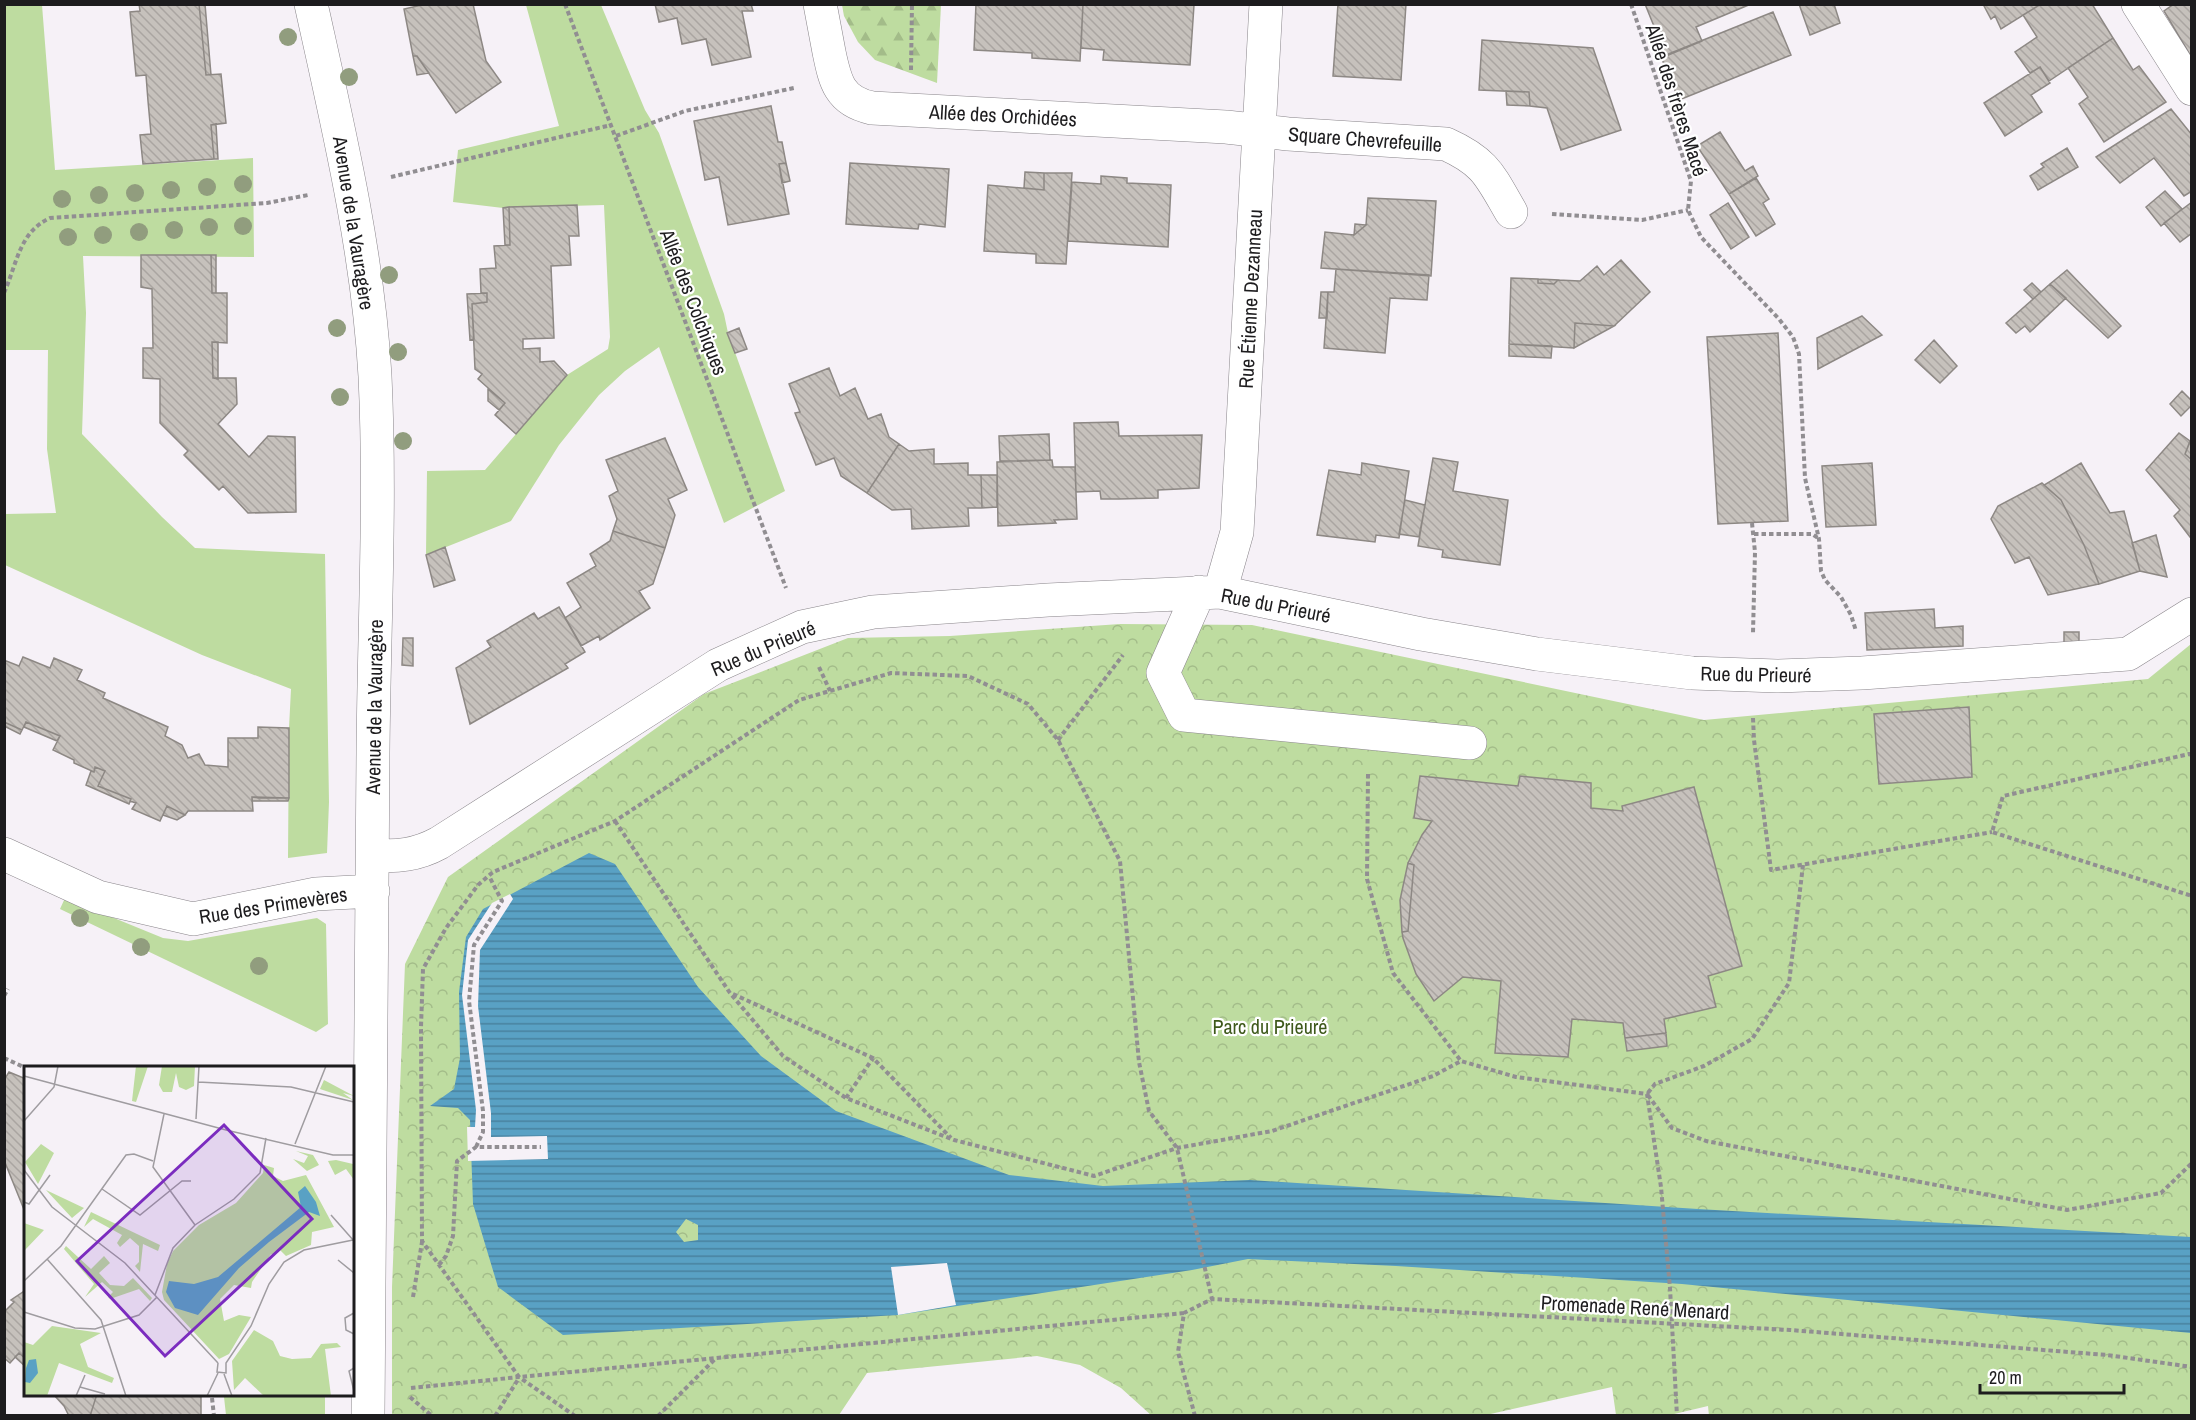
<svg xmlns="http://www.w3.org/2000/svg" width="2196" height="1420" viewBox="0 0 2196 1420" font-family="'Archivo Narrow',sans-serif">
  <defs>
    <pattern id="forest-firs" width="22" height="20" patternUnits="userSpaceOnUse" patternTransform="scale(1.5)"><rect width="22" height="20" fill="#bedca0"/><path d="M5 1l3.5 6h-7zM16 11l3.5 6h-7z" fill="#a3bc89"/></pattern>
    <pattern id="park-crowns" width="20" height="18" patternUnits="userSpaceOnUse" patternTransform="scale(1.5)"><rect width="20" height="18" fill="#bedca0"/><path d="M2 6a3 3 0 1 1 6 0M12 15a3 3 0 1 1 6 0" fill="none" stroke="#a3bc89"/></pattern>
    <pattern id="water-rules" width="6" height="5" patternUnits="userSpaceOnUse" patternTransform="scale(1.5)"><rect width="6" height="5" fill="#59a1c4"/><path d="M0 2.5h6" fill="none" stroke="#49829f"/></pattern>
    <pattern id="building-back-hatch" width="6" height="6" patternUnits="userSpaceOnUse" patternTransform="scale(1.5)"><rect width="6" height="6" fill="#c6c1bc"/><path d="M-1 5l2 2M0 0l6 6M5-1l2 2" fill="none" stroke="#aaa5a1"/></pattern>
  </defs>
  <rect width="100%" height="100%" fill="#f6f1f7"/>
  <path fill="#bedca0" d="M5 5H42L55 170 253 158 254 257 83 256 86 313 82 434 162 517 195 548 325 554 329 802 327 853 288 858 289 728 291 689 202 655 5 565V514L56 513 47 449 48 350H4Z
    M526 5H601L645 110 659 133 724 314 728 333 785 491 724 523 659 347 625 371 599 395 559 445 511 521 426 555 427 471 485 470 567 375 608 349 610 337 604 205 503 208 453 202 458 150 559 126Z
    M65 898 163 938 188 941 317 918 326 924 328 1024 316 1032 60 909Z
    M197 1395H325V1415H226L224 1397Z"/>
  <path fill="url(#forest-firs)" d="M842 5H941L937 83 875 60 858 42 844 16Z"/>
  <path fill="url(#park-crowns)" d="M1120 624 1252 625 1704 720 2148 679 2191 644V1415L1709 1416 1708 1406 1670 1415H1616L1612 1387 1486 1415 1152 1416 1121 1388 1080 1365 1037 1356 867 1373 839 1415 392 1416V1287L405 964 448 877 704 694 848 638 950 636Z"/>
  <path fill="url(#water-rules)" fill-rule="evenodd" d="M589 853 615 864 698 987 761 1056 836 1111 1009 1175 1103 1186 1250 1180 1698 1209 2191 1237V1333L1682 1284 1396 1266 1248 1259 1192 1270 898 1315 563 1335 498 1287 473 1204 470 1120 458 1108 430 1106 454 1089 460 1058 459 992 466 937 483 909ZM686 1219 698 1225V1240L684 1242 676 1232Z"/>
  <path fill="#f6f1f7" d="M510 894 513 899 480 950 478 1006 491 1113V1137L547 1136 548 1159 468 1161 467 1127H475L476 1110 462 995 468 940 492 903Z
    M947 1263 956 1305 898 1315 891 1267Z"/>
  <path fill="url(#building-back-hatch)" stroke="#8d8884" stroke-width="1.5" d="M139 4H199L206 75 221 74 226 123 211 125 214 159 143 164 140 135 151 134 148 101 146 75 136 76 130 12 140 11Z
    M199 4H205L211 75H206Z
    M426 4H473L486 61 501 82 456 113 417 56H413L404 9Z
    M655 4H751L753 11H742L751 57 712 65 706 39 682 44 677 18 659 22Z
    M976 4H1083L1080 61 1032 58V53L974 50Z
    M1083 4 1194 5 1190 65 1103 60 1104 50 1081 48Z
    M1338 4H1406L1401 80 1333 76Z
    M1645 4H1751L1696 27 1702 41 1666 56Z
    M1799 4H1834L1840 23 1810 35Z
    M1983 4H2041L2001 29 1995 16 1991 19Z
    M2041 4H2092L2113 38 2049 81 2040 67 2030 73 2015 52 2037 37 2023 15Z
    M2174 4H2192V53L2190 55 2164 11Z
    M1773 12 1791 55 1679 100 1661 57Z
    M2113 38 2133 70 2139 66 2166 102 2104 142 2079 104 2088 97 2068 68Z
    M1482 40 1593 48 1621 130 1561 150 1547 108 1530 106 1529 92 1479 90Z
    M413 56H417L429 73 417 75Z
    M2040 67 2050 83 2031 95 2042 112 2005 136 1984 103Z
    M1506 91 1529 92 1530 106 1507 105Z
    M771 106 778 142H782L786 163 779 164 789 214 728 225 719 177 705 180 694 121Z
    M2171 109 2192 135V191L2184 196 2154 158 2120 183 2096 157Z
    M216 124 218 159H214L211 125Z
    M1720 132 1745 171 1753 166 1758 176 1729 194 1697 146Z
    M2067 148 2078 167 2038 190 2030 176 2044 167 2041 164Z
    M786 163 790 181 782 183 779 164Z
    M850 163 949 169 945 227 919 224 918 229 846 224Z
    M1025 172 1044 173V190L1024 188Z
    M1044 173H1072L1066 264 1036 263V254L984 251 988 185 1044 190Z
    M1101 176 1127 178V183L1171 185 1168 247 1068 241 1072 182 1101 184Z
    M1756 178 1769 199 1763 203 1775 224 1756 236 1729 194Z
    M2165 191 2182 209 2161 226 2146 207Z
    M1368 198 1436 201 1431 276 1321 268 1325 232 1354 235 1366 225Z
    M2192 202V233L2180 242 2164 223Z
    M1728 203 1749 237 1731 249 1710 215Z
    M577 205 579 236H569L571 265 551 266 554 338 523 339V349L540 348V362L554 361 567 375 516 434 495 415 505 403 478 379 482 374 475 369 472 304 487 302V293H481L480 269 496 268 494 246 510 245 509 207Z
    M509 207 510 245H505L503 208Z
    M1355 224 1366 225 1354 235Z
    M141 255H211L212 293H227V343L212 342 213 378H236L237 404 218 424 249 457 268 436 295 437 296 512 248 513 223 486 219 490 184 455 188 451 160 423V379L143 378V348H153L152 289 141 287Z
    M211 255H216V293H212Z
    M1621 260 1650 292 1614 326 1575 323 1574 348 1509 344 1511 278 1538 279V283L1554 284 1558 280 1580 281 1597 266 1604 275Z
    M1336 269 1429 275 1427 300 1390 298 1385 353 1324 348 1328 292H1334Z
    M2067 270 2121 326 2108 338 2050 284Z
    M1538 279 1558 280 1554 284 1538 283Z
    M2032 283 2041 292 2033 299 2024 290Z
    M2050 284 2066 298 2030 332 2025 326 2016 333 2006 323Z
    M1321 292H1328L1327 318H1319Z
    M487 293V302L472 304 474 339 470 340 467 294Z
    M1862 316 1882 335 1818 369 1817 338Z
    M1575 323 1614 326 1574 348Z
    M739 328 747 349 735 353 727 333Z
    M1778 333 1788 521 1718 524 1707 337Z
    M1934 340 1957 366 1940 383 1915 360Z
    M212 342H218V379L213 378Z
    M1509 344 1552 346 1551 358 1509 356Z
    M829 368 840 396 855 388 868 419 881 414 889 437 899 444 867 493 841 476 834 458 816 465 795 413 800 412 789 384Z
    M488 389 505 403 499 410 488 401Z
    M2182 391 2192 401V405L2181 416 2170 404Z
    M1118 422 1119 436 1202 435 1199 488 1158 490V498L1119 499H1101L1100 491 1076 492 1074 423Z
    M2179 433 2190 441 2185 454 2192 460V536L2190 537 2174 516 2180 510 2146 470Z
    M1049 434 1050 460 1000 461 999 436Z
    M2192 437V460L2185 454Z
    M665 438 687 490 668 499 675 515 665 548 613 531 617 519 609 496 618 491 606 460Z
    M899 444 909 451 934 449V464L968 463V475H981L982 508H968L969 526 912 529 911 509 892 510 867 493Z
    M1433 458 1458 462 1453 491 1508 500 1500 565 1442 557 1443 550 1418 546Z
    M1052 460 1053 467H1075L1077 519 1054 520 1056 523 998 526 997 462Z
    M1362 463 1409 471 1399 538 1376 535 1375 542 1317 535 1329 470 1361 475Z
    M1872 463 1876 525 1826 527 1822 466Z
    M2081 463 2110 513 2124 511 2140 571 2099 584 2084 545 2061 500 2044 485Z
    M981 475H997V507L982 508Z
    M2042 483 2061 500 2084 545 2099 584 2048 595 2029 557 2015 563 1991 519 1998 506Z
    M1405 500 1425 505 1419 537 1399 534Z
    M613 531 665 548 653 584 639 591 650 608 600 640 599 636 581 646 565 618 581 607 567 583 596 566 590 554 610 541Z
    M2156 535 2167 577 2140 571 2132 543Z
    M445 547 455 580 434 587 426 555Z
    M559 607 585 652 565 664 568 668 470 724 456 668 491 647 487 641 534 613 538 619Z
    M1934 609 1935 628 1963 626V646L1867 650 1865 613Z
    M2064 632H2079V644H2064Z
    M403 638H413V666L402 665Z
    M23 657 50 668 54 658 82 670 77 680 105 693 103 698 168 727 165 736 182 745 188 758 199 754 205 765 228 767V738H258V727L289 728V798L252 797 253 811H188L185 815 167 806 160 821 132 809 136 803 130 801 131 799 98 786 105 771 95 767 94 772 74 763V760L53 750 60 736 26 722 22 730 4 722V660L19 666Z
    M1969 707 1972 777 1879 784 1874 714Z
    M4 722 22 730 20 734 4 726Z
    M26 722 60 736 57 741 24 727Z
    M95 767 105 771 98 786 131 799 129 804 86 785 91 771 94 772Z
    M1420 776 1518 786 1520 776 1591 783V808L1623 811 1622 806 1694 787 1742 966 1708 976 1716 1007 1664 1019 1666 1033 1625 1038 1623 1023 1572 1019 1568 1057 1495 1053 1501 981 1463 977 1434 1001 1416 974 1403 938 1402 932 1408 931 1414 865 1408 863 1422 835 1432 821 1414 818Z
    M252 797 260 798H289L288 801H252Z
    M167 806 185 815 177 820 163 815Z
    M1408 863 1414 865 1408 931 1402 932 1400 900Z
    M1666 1033 1667 1046 1627 1051 1625 1038Z
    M9 1072 26 1079 25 1212 4 1160V1080Z
    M26 1290V1359L19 1353 10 1363 4 1358V1312L14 1302 11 1300Z
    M19 1353 26 1359V1367L15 1357Z
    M53 1394H97L90 1416H69L64 1406Z
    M97 1394H197L201 1396V1416H90Z"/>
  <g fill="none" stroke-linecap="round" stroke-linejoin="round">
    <defs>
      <path id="minor" d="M311 4C338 126 368 252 375 376 381 502 374 628 373 753 371 974 369 1195 368 1416
        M820 4C823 20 826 36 829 52 835 81 839 101 872 108L1226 127 1288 134 1446 144C1486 162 1490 176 1511 212
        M2138 4 2192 89
        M1199 592 1163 673 1184 715 1470 743
        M1220 592 1237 532 1266 4
        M4 854 98 897 193 919 316 894 373 891
        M373 855C397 857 417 855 439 843L718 665 802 627 873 612 1048 600 1220 592 1421 634 1537 654 1692 673 1777 676 1862 673 2128 654 2192 614"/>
    </defs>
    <use href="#minor" stroke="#89858a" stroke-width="34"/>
    <path stroke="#918e92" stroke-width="4" stroke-dasharray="4.5 3" stroke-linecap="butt" d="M565 4 786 588
      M1631 4 1691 181 1688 210 1701 237 1779 319 1793 337 1799 354 1805 478 1819 539 1821 571 1825 580 1841 597 1851 615 1856 631
      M911 70 912 4
      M616 136 685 111 794 88
      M391 177 611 125
      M1552 214 1642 220 1688 210
      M4 293C17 264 19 232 50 218L267 203 308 195
      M1752 523 1755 552 1753 633
      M1754 534H1812L1818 538
      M819 667 830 691
      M1753 718 1754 740 1771 870 1992 832
      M1058 740 1123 655
      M2192 755 2189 754 2003 796 1992 832 2192 896
      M1368 774 1367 879 1393 973 1461 1061
      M615 821 730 993 783 1056 846 1098 954 1140 1094 1176 1177 1148 1272 1131 1433 1076 1461 1061 1516 1077 1647 1094 1661 1187 1670 1288 1677 1416
      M1803 865 1789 983 1752 1039 1704 1066 1655 1084 1647 1094 1672 1128 1706 1141 2067 1210 2161 1193 2192 1163
      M733 994 873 1058 951 1138
      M4 996 8 989
      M4 1058 26 1068
      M139 1068 140 1066
      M846 1098 873 1058
      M476 1147 483 1132V1111L469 1001 474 945 502 901 489 876
      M439 1265 446 1256 453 1236 457 1161 476 1147H541
      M413 1297 422 1242
      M1184 1313 519 1377 422 1241 421 1027 423 969 446 928 478 885 493 872 615 821 799 700 891 673 968 676 1028 704 1058 740 1120 861 1139 1062 1149 1111 1177 1148 1212 1299
      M411 1388 519 1377 575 1416
      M410 1397 432 1416
      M212 1398 214 1416
      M495 1416 519 1378
      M658 1416 715 1359
      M1195 1416 1178 1352 1184 1313 1212 1299 1790 1330 2107 1355 2192 1367"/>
    <use href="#minor" stroke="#fff" stroke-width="33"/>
  </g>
  <g fill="#919d7e">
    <circle cx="288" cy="37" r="9"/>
    <circle cx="349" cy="77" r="9"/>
    <circle cx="243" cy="184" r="9"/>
    <circle cx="207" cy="187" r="9"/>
    <circle cx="171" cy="190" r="9"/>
    <circle cx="135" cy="193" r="9"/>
    <circle cx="99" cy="195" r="9"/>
    <circle cx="62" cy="199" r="9"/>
    <circle cx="243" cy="226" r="9"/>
    <circle cx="209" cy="227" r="9"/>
    <circle cx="174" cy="230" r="9"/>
    <circle cx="139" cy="232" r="9"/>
    <circle cx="103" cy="235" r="9"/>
    <circle cx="68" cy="237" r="9"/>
    <circle cx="389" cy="275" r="9"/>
    <circle cx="337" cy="328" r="9"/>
    <circle cx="398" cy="352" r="9"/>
    <circle cx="340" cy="397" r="9"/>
    <circle cx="403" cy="441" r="9"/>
    <circle cx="80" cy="918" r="9"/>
    <circle cx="141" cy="947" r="9"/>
    <circle cx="259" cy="966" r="9"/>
  </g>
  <g text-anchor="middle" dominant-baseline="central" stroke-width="4.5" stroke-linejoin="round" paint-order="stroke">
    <g font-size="20" fill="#1d1c1e" stroke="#fff">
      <text transform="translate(1677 100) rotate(72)">Allée des frères Macé</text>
      <text transform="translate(1003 115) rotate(3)">Allée des Orchidées</text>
      <text transform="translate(1365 139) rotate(4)">Square Chevrefeuille</text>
      <text transform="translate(354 223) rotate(81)">Avenue de la Vauragère</text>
      <text transform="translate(1250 299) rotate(-87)">Rue Étienne Dezanneau</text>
      <text transform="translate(694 302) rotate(69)">Allée des Colchiques</text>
      <text transform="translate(1276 605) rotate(11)">Rue du Prieuré</text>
      <text transform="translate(763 648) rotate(-23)">Rue du Prieuré</text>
      <text transform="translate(1756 674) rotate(1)">Rue du Prieuré</text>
      <text transform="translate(374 707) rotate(-89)">Avenue de la Vauragère</text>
      <text transform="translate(273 905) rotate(-9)">Rue des Primevères</text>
      <text transform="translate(1635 1307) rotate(3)">Promenade René Menard</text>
    </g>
    <g font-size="20" fill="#3e591b" stroke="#fff">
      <text x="1270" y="1026">Parc du Prieuré</text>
    </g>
  </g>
  <g transform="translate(24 1066)">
    <rect width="330" height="330" fill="#f6f1f7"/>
    <path d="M300 14 330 30 319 27 329 34 296 23ZM17 78 30 87 14 118 1 96ZM272 85 289 89 295 99 283 105 269 93 280 97 284 90ZM312 94 329 98 330 114 322 103 311 109 304 95ZM22 124 60 142 48 152ZM67 146 136 179 134 185 119 178 116 206 111 200 115 196V180L106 172 96 181 93 177 98 169 69 153 60 161ZM42 180 67 203 80 190 86 197 75 207 86 219 100 220 109 212 128 232 126 235 115 223 86 233 84 231 89 226 78 216 61 231 70 218 40 183Z" fill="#bedca0"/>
    <path d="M138 0H171L170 20 162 24 155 21 152 7 148 26H139L135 19ZM0 157 20 164 1 184H0Z" fill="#bedca0"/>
    <path d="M112 0H124L112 36 108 35ZM240 99 250 102 249 110 259 115 282 109 310 161 288 166 287 179 262 190 255 183 250 190 247 188 228 216 227 222 210 219 196 233 200 255 215 249 227 251 205 288 195 293 140 234 138 226 143 198 149 185 175 159 212 137 239 107ZM28 260 77 267 56 278 64 301 90 312 88 317 35 297 23 330H0V276L9 279ZM230 264 249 275 256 290 268 293 287 292 297 278 313 277 317 281 301 283 307 330H240L221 312 210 324 208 295Z" fill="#bedca0"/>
    <path d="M281 120 292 136 296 150 285 146 245 176 215 202 174 249 151 242 142 226 145 215 170 218 194 211 277 141 274 126ZM12 293 14 307 6 317 1 316 2 302 5 294Z" fill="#59a1c4"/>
    <path fill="none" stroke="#9f9ca0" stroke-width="1.5" d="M0 10 202 64 309 89H330M174 16 267 21 330 36M140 48 129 101 171 159M172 53 175 0M0 55 30 21 34 0M271 78 302 0M0 104 28 141 101 197 194 297M78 123 116 149 158 115H167M0 136 5 138 26 109M307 149 330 175M23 193 77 254 102 330M314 194 330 207M0 215 37 180 102 89 110 88 129 95M131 229 149 182 171 159 210 133 236 107 242 72M0 246 51 262 71 263 115 249 133 231M330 247 321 252 322 264 330 268M194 297 193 306 202 307V297L227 260 245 218 260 196 280 184 329 174M330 302 325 305 330 325M200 308 208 330M56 321 81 328M52 330 61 309M183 330 194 307"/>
    <path fill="#7b2cbf" fill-opacity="0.15" stroke="#7b2cbf" stroke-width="3" d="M200 59 288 153 141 290 53 195Z"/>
    <rect width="330" height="330" fill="none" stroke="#1d1c1e" stroke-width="3"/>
  </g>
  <rect width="2196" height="1420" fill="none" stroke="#1d1c1e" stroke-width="12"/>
  <path d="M1980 1384v9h144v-9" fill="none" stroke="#1d1c1e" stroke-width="3"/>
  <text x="1989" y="1384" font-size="18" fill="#1d1c1e" stroke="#ffffff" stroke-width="4.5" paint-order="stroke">20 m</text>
</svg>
